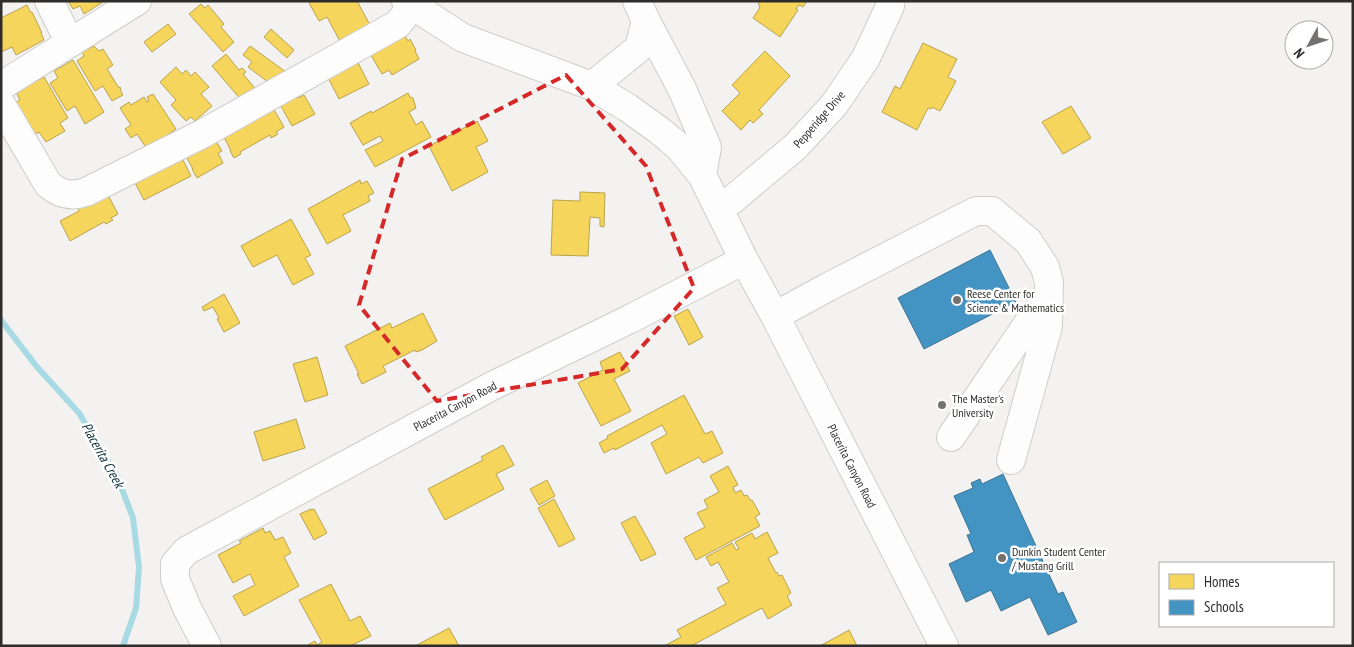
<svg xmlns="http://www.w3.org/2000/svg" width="1354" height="647" viewBox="0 0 1354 647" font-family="'PT Sans Narrow',sans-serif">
  <rect width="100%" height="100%" fill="#f3f2f0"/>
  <path fill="#f6d55c" stroke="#baa34e" d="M68 1H102L103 2 84 14 80 6 73 9Z
    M312 1H357L370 25 342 45 327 17 319 21 309 3Z
    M760 1H807L803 7 799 5 796 9 798 10 780 37 753 18 759 9 760 6 758 4Z
    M201 4 205 8 208 5 224 24 221 27 234 42 223 52 189 14Z
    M27 5 31 13 32 12 42 33H41L44 40 16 55 12 47 1 52V18Z
    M168 24 176 34 152 52 144 42Z
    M271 29 294 50 287 58 264 37Z
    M402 30 408 41 410 39 416 50 415 51 419 59 392 75 389 70 382 74 368 50Z
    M923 43 957 59 948 77 956 81 940 111 932 107 931 109 928 108 917 130 882 112 895 86 900 89Z
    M94 46 99 51 103 49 113 65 107 69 119 88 120 87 121 89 120 90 123 95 112 101 103 86 95 91 77 61 84 56 82 52Z
    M250 46 286 72 272 85 248 67 252 62 243 55Z
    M765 51 790 76 759 110 763 114 753 123 750 120 741 130 722 111 740 93 732 85Z
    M226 54 239 70 242 68 246 72 243 74 258 92 242 101 212 66Z
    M355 57 369 84 339 99 325 72Z
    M73 60 104 112 85 124 75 106 67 111 50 83 58 78 54 71Z
    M176 67 182 74 186 70 191 76 195 72 209 87 201 94 212 106 195 121 191 117 186 121 171 105 176 100 160 82Z
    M44 77 68 118 60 123 65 131 46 142 39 132 32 136 12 104 20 100 16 92Z
    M293 90 298 98 304 95 315 114 292 126 277 99Z
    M408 93 410 97 413 98 416 108 409 112 416 125 422 121 431 137 375 167 365 150 383 141 380 136 363 145 350 123 371 111 372 113Z
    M153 94 176 129 147 149 137 134 131 138 125 129 131 125 120 108 129 102 131 105 144 97 147 102 149 101 147 97Z
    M1071 106 1091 138 1063 154 1042 122Z
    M273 108 284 127 276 132 278 134 271 138 270 135 240 152 241 154 234 158 230 151H231L223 135Z
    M477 121 488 141 476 147 488 172 452 191 429 146Z
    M214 138 222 151 218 153 223 163 197 178 192 169H193L184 153Z
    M181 156 191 176 144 200 134 181Z
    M360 180 361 184 367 181 374 193 368 196 370 201 343 215 351 231 327 244 308 209Z
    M580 192 605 193 604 227 600 226V218L590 217 588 256 551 255 553 200 580 201Z
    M108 195 118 214 111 218 113 220 106 224 104 222 70 241 60 221 79 211 77 207Z
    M291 219 311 255 305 258 314 274 293 285 277 255 253 267 241 246Z
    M224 294 240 323 224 332 217 319 219 318 213 307 204 311 202 307Z
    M688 309 703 337 689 345 674 316Z
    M423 313 437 341 422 350 416 352 415 350 383 366 386 372 362 384 357 374H359L345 346 390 323 392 328Z
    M620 352 630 371 614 379 631 411 601 426 578 383 603 370 600 362Z
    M317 357 328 395 305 402 293 364Z
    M684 395 705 434 712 431 723 453 703 463 699 457 666 474 651 443 667 434 662 425 615 450 614 448 604 453 599 443 608 438 607 436Z
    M296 419 305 448 263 461 254 432Z
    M503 445 514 465 496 474 504 489 445 520 428 489 483 460 481 457Z
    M728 466 738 485 733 487 735 493 741 490 744 496 747 495 751 501 752 500 760 514 755 517 760 526 696 560 684 538 705 527 697 513 708 508 704 500 719 492 710 476Z
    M547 480 555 496 539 505 530 489Z
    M554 499 575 539 559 547 538 508Z
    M311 509V510L314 509 327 533 314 540 300 514Z
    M635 516 656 554 641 561 621 523Z
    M263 528 265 533 270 531 275 540 283 537 291 553 284 557 299 586 244 616 233 596 255 585 250 574 233 583 218 555 241 543 239 541Z
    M767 532 778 553 768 558 776 573 777 572 779 576 782 575 791 593 787 596 792 605 768 619 762 608 691 646H664L681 637 677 630 726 604 717 588 729 582 718 562 711 566 706 557 732 543 736 550 739 549 735 542 752 533 755 539Z
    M331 584 350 621 360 616 371 636 350 646H306L315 641 317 645 322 642 299 600Z
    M449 628 459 646H417V645Z
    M849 630 857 646H820Z"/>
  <path fill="#4393c3" stroke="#3d7496" d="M990 250 1016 302 924 349 898 298Z
    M1003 474 1058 594 1063 592 1077 622 1048 635 1030 597 1001 611 991 590 966 602 949 564 974 552 967 535 971 534 954 496 973 488 971 483 980 479 982 484Z"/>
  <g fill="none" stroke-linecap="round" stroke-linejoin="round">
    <path stroke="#a7dae3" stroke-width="6" d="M1 320 37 367 79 413 117 476 133 518 139 567 136 608 123 646"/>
    <defs>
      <path id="minor" d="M49 1 70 43
        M406 1 463 38 592 86 628 108 660 131 679 147 702 175 744 260 775 316 944 646
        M646 21 682 89 707 147 702 175
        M1 86 137 1
        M592 86 639 48 646 21 637 1
        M1 104 48 184C60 195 71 197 86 192L202 134 398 24 412 6
        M718 207 732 200 795 147 834 105 866 58 890 6
        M775 316 828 287 976 211H992L1028 241 1045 267 1049 283 1048 326 1011 460
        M951 437 1033 316 1048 298
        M207 646 187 608 175 579V564L186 551 492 386 630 319 744 260"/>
    </defs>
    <use href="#minor" stroke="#cecdcc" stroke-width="30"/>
    <use href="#minor" stroke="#fdfdfd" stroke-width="28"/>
  </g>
  <path fill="none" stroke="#d62828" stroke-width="4" stroke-dasharray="10 6" stroke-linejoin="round" d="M566 75 646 166 694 288 622 369 437 401 359 305 402 159Z"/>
  <g fill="#737271" stroke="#fff" stroke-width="2">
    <circle cx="957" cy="300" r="5"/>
    <circle cx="942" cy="405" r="5"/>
    <circle cx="1002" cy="558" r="5"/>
  </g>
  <g text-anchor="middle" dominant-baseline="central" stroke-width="5" stroke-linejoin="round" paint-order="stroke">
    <g font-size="12" fill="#2e2d2c" stroke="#fff">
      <text transform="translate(819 119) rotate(-49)">Pepperidge Drive</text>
      <text transform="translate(455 406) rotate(-28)">Placerita Canyon Road</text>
      <text transform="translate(852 466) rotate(63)">Placerita Canyon Road</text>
    </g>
    <g font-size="12" fill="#2e2d2c" stroke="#fff" text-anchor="start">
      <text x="967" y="293">Reese Center for<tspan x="967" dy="14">Science &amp; Mathematics</tspan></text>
      <text x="952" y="398">The Master's<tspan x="952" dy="14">University</tspan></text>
      <text x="1012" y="551">Dunkin Student Center<tspan x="1012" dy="14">/ Mustang Grill</tspan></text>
    </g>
    <g font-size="14" font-style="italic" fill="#0e3239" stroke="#fff">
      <text transform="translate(103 455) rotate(61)">Placerita Creek</text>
    </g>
  </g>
  <rect width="1354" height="647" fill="none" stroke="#2e2d2c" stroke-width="5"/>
  <rect x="1159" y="562" width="175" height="65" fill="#ffffff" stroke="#ababab"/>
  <rect x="1169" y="574" width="25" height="15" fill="#f6d55c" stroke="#ababab"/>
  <text x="1204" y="587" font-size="15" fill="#2e2d2c">Homes</text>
  <rect x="1169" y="600" width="25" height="15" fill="#4393c3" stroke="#ababab"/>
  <text x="1204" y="612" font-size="15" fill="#2e2d2c">Schools</text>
  <g transform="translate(1309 45) rotate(230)"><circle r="24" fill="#ffffff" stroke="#ababab"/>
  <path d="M0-4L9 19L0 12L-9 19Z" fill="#737271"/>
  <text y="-8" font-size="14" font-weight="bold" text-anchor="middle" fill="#2e2d2c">N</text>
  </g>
</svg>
